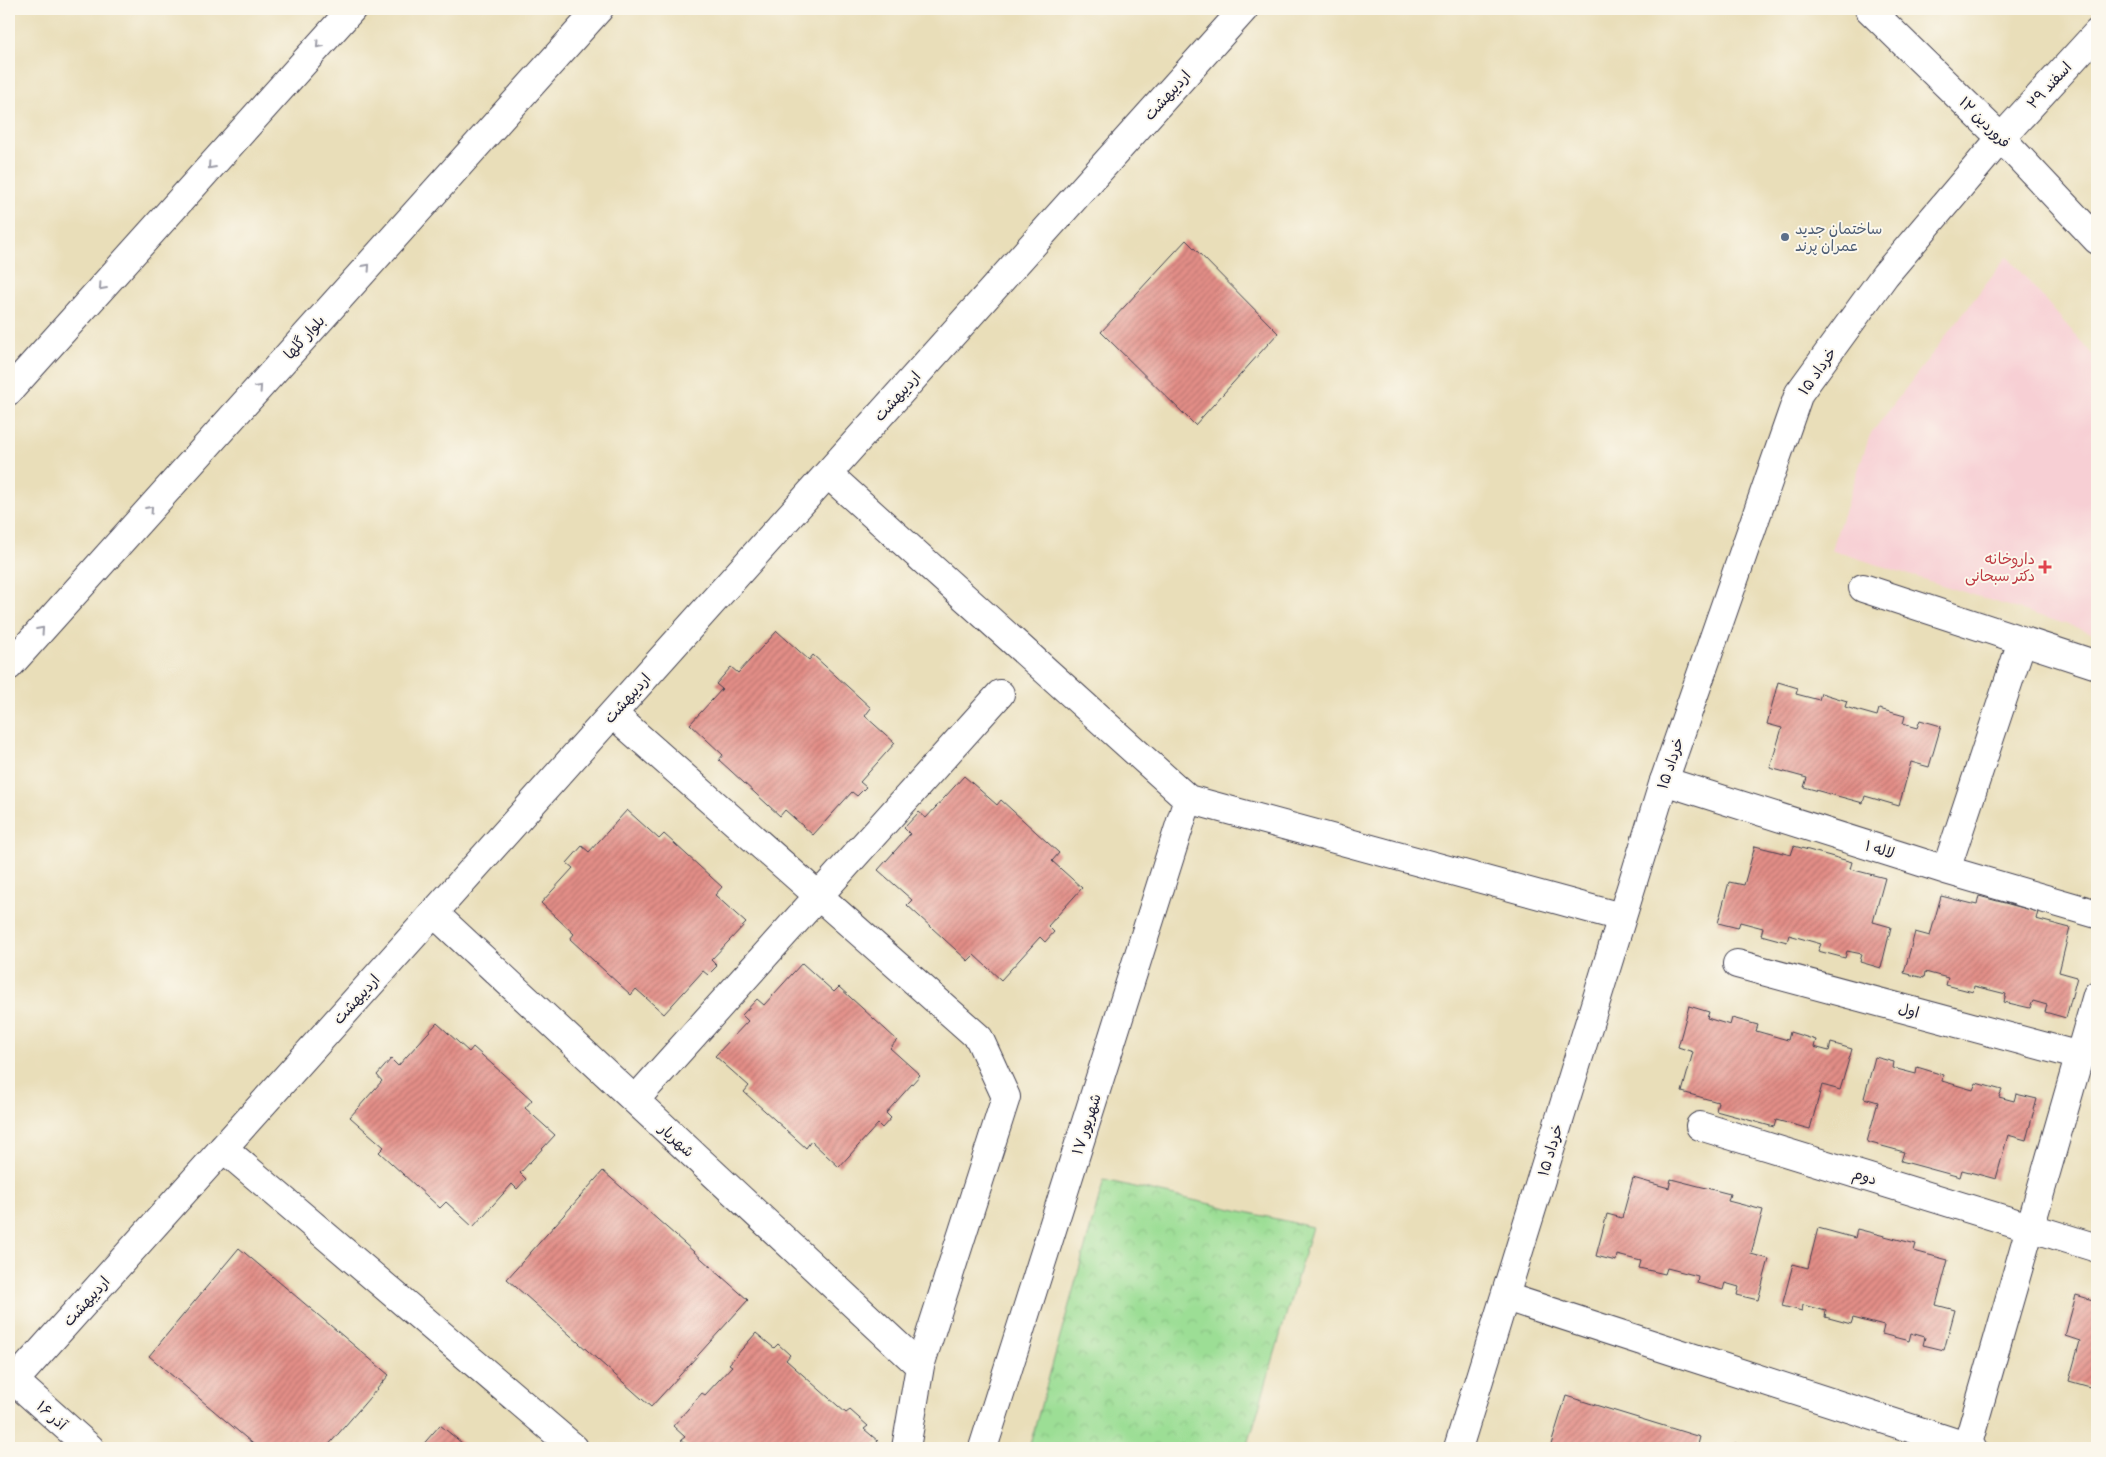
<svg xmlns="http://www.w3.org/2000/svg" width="2106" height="1457" viewBox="0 0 2106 1457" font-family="'Patrick Hand','Playpen Sans Arabic',sans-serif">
  <defs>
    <pattern id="park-crowns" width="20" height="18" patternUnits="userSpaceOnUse" patternTransform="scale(1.25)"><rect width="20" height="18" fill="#9cde95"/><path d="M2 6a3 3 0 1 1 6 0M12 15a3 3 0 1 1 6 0" fill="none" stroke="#86be81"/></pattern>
    <pattern id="building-hatch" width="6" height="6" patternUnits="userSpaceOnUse" patternTransform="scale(1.25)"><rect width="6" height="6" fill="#e38e87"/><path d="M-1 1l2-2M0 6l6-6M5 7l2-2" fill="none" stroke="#b87470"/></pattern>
  </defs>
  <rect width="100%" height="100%" fill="#fbf7ec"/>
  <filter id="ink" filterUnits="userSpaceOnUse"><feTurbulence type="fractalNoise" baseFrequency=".02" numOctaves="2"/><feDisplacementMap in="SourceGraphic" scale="10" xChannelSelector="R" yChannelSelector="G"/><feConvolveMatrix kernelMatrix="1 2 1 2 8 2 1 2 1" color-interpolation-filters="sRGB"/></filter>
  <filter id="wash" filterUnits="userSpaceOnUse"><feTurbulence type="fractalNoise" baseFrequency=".0096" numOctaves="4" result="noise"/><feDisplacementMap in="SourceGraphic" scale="20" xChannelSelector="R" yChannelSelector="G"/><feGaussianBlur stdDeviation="1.12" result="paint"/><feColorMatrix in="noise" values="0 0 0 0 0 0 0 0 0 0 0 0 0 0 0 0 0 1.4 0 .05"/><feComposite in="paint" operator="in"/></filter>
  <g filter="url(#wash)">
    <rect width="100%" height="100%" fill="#e9deb9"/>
    <path fill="#f7cfd4" d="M2007 256 2097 360V634L1831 550 1870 435Z"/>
    <path fill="url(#park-crowns)" stroke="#5f8068" d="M1104 1180 1312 1227 1247 1448H1029Z"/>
    <g id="blocks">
      <path fill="url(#building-hatch)" d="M1186 240 1278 333 1195 425 1101 332Z
        M777 631 809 660 813 655 871 708 865 716 895 743 860 782 866 787 857 796 852 792 813 835 785 810 780 816 719 760 723 755 690 724 722 689 716 684 731 667 738 673Z
        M1778 682 1798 688 1796 694 1819 700 1821 693 1847 701 1845 707 1877 716 1879 709 1905 716 1903 724 1917 728 1920 720 1941 726 1929 767 1911 762 1899 806 1865 796 1863 803 1804 787 1807 778 1770 768 1782 728 1767 724Z
        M964 776 997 805 1001 800 1059 853 1052 861 1082 888 1048 926 1054 932 1045 942 1040 937 1001 980 974 955 968 961 907 905 912 900 878 870 910 834 904 828 919 812 926 818Z
        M627 810 659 839 664 834 722 887 715 895 746 923 711 960 717 966 708 975 703 971 664 1014 636 989 631 995 570 939 574 934 541 903 573 868 567 863 582 846 589 852Z
        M1755 846 1791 855 1794 846 1852 862 1850 869 1885 878 1873 922 1891 927 1881 968 1860 962 1862 954 1847 951 1845 958 1818 951 1821 944 1789 935 1787 942 1761 935 1763 928 1740 922 1738 928 1718 923 1729 882 1744 885Z
        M1941 896 1977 905 1979 896 2038 912 2036 919 2070 928 2059 972 2077 977 2066 1018 2045 1012 2047 1005 2033 1001 2030 1008 2004 1002 2006 994 1974 986 1973 992 1946 985 1948 978 1925 972 1924 978 1904 973 1915 932 1930 936Z
        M802 963 834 992 839 987 897 1040 890 1048 920 1075 886 1113 891 1118 882 1128 878 1124 839 1167 811 1141 806 1148 744 1092 749 1086 715 1056 748 1021 742 1015 757 999 764 1005Z
        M1689 1006 1709 1012 1707 1018 1730 1025 1732 1018 1758 1025 1756 1031 1788 1040 1790 1032 1816 1040 1814 1047 1829 1051 1831 1043 1852 1049 1840 1090 1822 1085 1810 1129 1776 1120 1774 1127 1716 1111 1718 1102 1682 1092 1693 1052 1678 1047Z
        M437 1023 469 1052 473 1047 532 1100 525 1108 555 1135 520 1173 526 1179 517 1189 512 1184 473 1227 446 1202 440 1208 379 1152 384 1147 350 1117 382 1081 377 1075 391 1059 398 1066Z
        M1875 1057 1894 1062 1893 1068 1916 1074 1917 1067 1943 1075 1942 1081 1973 1090 1976 1083 2002 1090 1999 1097 2014 1101 2016 1094 2037 1099 2026 1140 2008 1135 1996 1179 1962 1170 1960 1177 1901 1161 1904 1152 1867 1142 1878 1102 1864 1098Z
        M603 1171 748 1300 651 1407 507 1279Z
        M1633 1178 1669 1188 1671 1179 1730 1194 1728 1201 1763 1210 1751 1254 1769 1259 1758 1300 1737 1295 1739 1287 1725 1283 1723 1290 1697 1283 1698 1276 1667 1268 1665 1274 1639 1268 1641 1261 1617 1255 1616 1261 1596 1256 1607 1214 1622 1218Z
        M1818 1228 1855 1238 1857 1229 1916 1244 1914 1251 1948 1260 1936 1305 1955 1310 1944 1350 1923 1345 1925 1337 1911 1333 1909 1341 1882 1334 1884 1326 1853 1318 1851 1324 1825 1317 1826 1311 1803 1305 1802 1311 1782 1306 1793 1264 1808 1268Z
        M239 1248 389 1375 326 1448H258L149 1356Z
        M2076 1295 2096 1301 2097 1389 2069 1381 2080 1341 2065 1336Z
        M756 1333 774 1348 778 1344 790 1355 786 1360 846 1413 850 1410 868 1426 864 1429 878 1441 872 1448H690L681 1440 685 1437 673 1426 702 1393 705 1395 732 1366 729 1364Z
        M1566 1396 1700 1437 1697 1448H1550Z
        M440 1425 468 1448H420Z
        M1735 1443 1751 1448H1733Z"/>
    </g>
  </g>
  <g filter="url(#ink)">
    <use href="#blocks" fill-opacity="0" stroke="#403e4e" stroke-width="1"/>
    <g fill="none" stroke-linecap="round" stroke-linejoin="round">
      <defs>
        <path id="minor" d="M1869 9 2001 138 2097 240
          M9 391 352 9
          M828 474 1188 799 1621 917
          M1863 588 2097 665
          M9 666 599 9
          M613 714 979 1038 1006 1097 920 1366 906 1448
          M1664 781 1946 870 2097 914
          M1946 870 2022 641
          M434 913 920 1366
          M1737 964 2080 1056
          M635 1100 1000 694
          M1700 1126 2097 1248
          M223 1148 574 1448
          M1506 1297 1972 1448
          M9 1376 90 1448
          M9 1387 1244 9
          M1967 1447 2097 995
          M983 1448 1188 799"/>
        <path id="major" d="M1458 1448 1664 781 1799 393 1885 275 2001 138 2097 33"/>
      </defs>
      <use href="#minor" stroke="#403e4e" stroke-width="30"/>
      <use href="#major" stroke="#403e4e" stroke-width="30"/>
      <use href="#minor" stroke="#fff" stroke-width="28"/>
      <use href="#major" stroke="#fff" stroke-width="28"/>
    </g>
    <defs><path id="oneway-chevron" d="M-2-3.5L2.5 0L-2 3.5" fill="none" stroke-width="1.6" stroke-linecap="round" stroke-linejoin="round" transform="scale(1.25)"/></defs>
    <g stroke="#9c9ca7">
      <use href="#oneway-chevron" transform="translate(319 45) rotate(132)"/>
      <use href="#oneway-chevron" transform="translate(211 166) rotate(132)"/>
      <use href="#oneway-chevron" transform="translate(367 267) rotate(-48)"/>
      <use href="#oneway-chevron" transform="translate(102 287) rotate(132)"/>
      <use href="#oneway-chevron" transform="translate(259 388) rotate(-48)"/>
      <use href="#oneway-chevron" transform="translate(150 509) rotate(-48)"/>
      <use href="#oneway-chevron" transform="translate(41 630) rotate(-48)"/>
    </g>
  </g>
  <circle fill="#5c6f8a" stroke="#fbf7ec" stroke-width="2" cx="1785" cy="237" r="5"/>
  <path fill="#e0444e" stroke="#fbf7ec" stroke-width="2" d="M2042.5 559.5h5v5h5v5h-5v5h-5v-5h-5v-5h5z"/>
  <g text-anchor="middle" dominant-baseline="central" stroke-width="4" stroke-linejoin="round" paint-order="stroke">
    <g font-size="15" fill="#22223b" stroke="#fbf7ec">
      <text transform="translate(2049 85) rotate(-47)">۲۹ اسفند</text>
      <text transform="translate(1167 95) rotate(-48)">اردیبهشت</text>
      <text transform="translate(1985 122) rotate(45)">۱۲ فروردین</text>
      <text transform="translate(304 337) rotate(-48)">بلوار گلها</text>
      <text transform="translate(1817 371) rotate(-55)">۱۵ خرداد</text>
      <text transform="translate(897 396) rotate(-48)">اردیبهشت</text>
      <text transform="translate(627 698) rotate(-48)">اردیبهشت</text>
      <text transform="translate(1670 763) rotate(-71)">۱۵ خرداد</text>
      <text transform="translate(1880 849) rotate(17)">لاله ۱</text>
      <text transform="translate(356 999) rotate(-48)">اردیبهشت</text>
      <text transform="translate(1909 1010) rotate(15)">اول</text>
      <text transform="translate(1086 1124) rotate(-72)">۱۷ شهریور</text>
      <text transform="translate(677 1140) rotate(43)">شهریار</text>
      <text transform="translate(1550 1150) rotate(-73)">۱۵ خرداد</text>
      <text transform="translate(1865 1176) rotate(17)">دوم</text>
      <text transform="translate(86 1301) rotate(-48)">اردیبهشت</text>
      <text transform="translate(52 1415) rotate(42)">۱۶ آذر</text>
    </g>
    <g font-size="15" fill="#4e5e75" stroke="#fbf7ec" text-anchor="start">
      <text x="1795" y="228">ساختمان جدید<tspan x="1795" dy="17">عمران پرند</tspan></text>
    </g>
    <g font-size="15" fill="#be3a42" stroke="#fbf7ec" text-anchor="end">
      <text x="2035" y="558">داروخانه<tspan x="2035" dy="17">دکتر سبحانی</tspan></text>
    </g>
  </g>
  <rect width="2106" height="1457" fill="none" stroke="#fbf7ec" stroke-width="30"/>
</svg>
